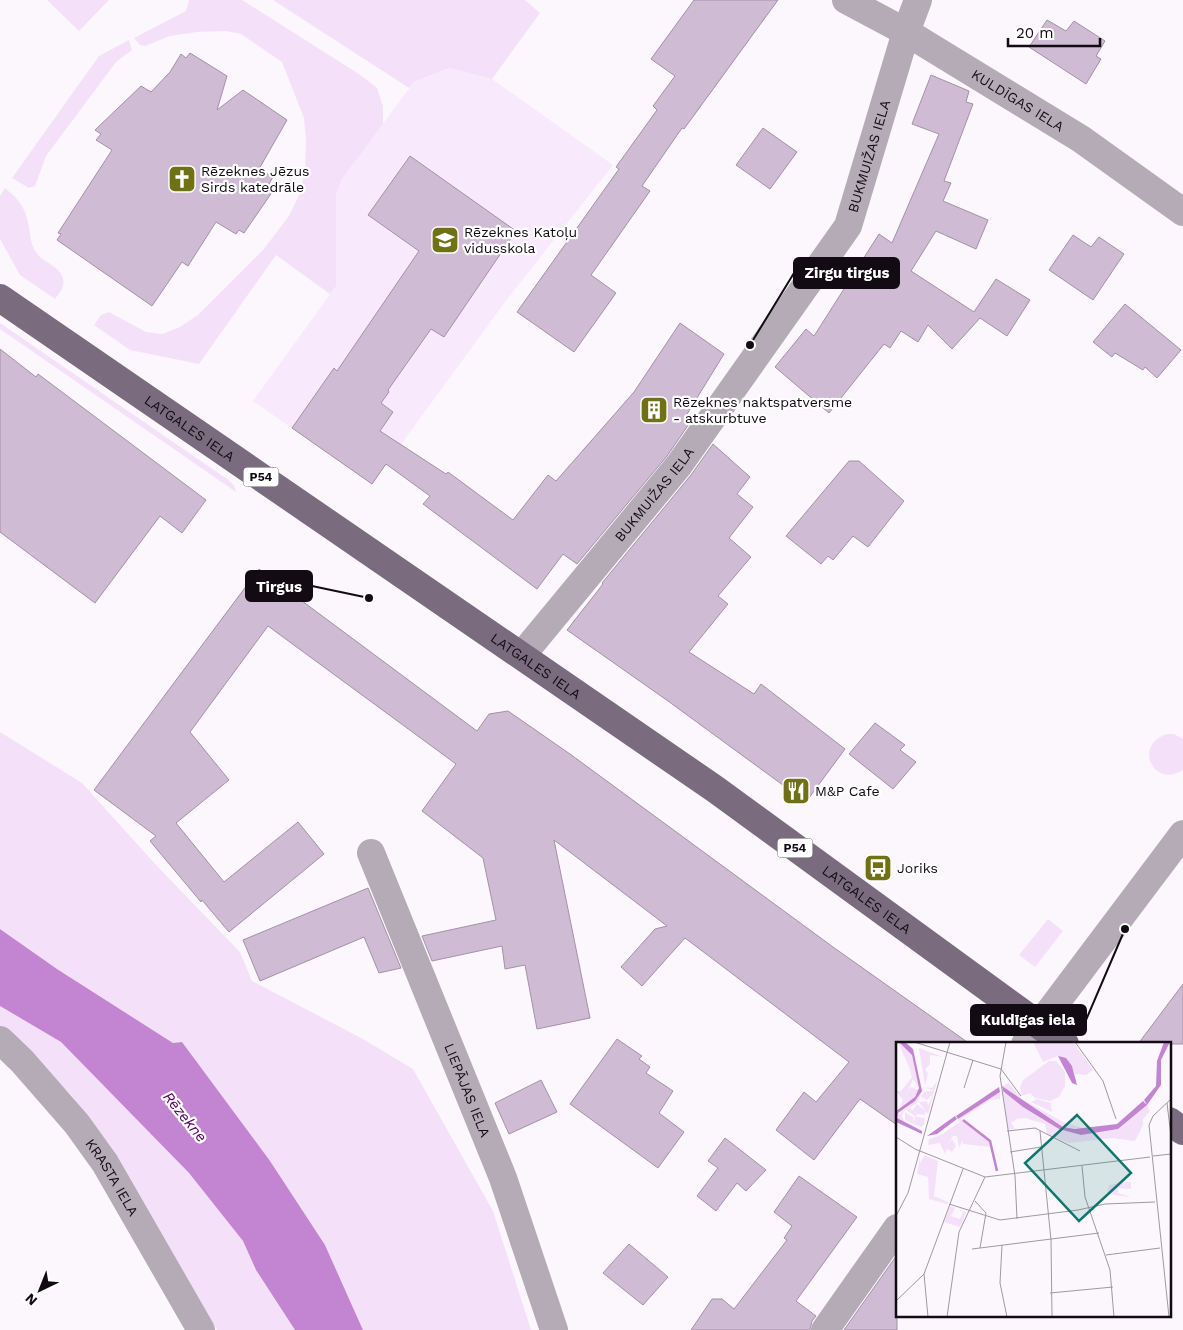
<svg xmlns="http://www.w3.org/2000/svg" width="1183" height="1330" viewBox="0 0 1183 1330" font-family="'Work Sans',sans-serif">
  <rect width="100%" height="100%" fill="#fbf7fc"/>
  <path fill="#f9e9fc" d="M449 68 492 79 613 165 505 302 372 484 253 401 336 286V194L342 179 414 82Z"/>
  <path fill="#f5e0fa" d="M47 0H109L79 31Z
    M189 0H242L359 74 377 88 383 106V124L342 179 336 194V286L330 294 276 255 199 364 130 350 94 325 101 315 109 312 146 332 162 334 180 327 198 315 263 250 289 216 300 193 305 170 306 141 304 118 282 62 241 34 226 31 197 32 170 36 145 46 140 45 134 38 186 11Z
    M273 0H525L540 13 492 79 449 68 414 82 409 88Z
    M129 40 132 50 116 62 46 156 35 186 29 188 12 178 99 56Z
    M5 188C23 203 27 211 30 234 31 240 32 247 36 252 43 264 59 264 63 279 65 287 60 292 55 299L20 275 0 239V196Z
    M0 323 227 479 234 485 236 492 0 329Z
    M0 732 82 783 157 866 240 952 252 981 363 1039 413 1069 493 1211 531 1330H363L325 1245 182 1042 173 1043 57 969 0 929Z
    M1167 734H1174L1183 739V770C1154 789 1132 745 1167 734Z
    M1048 919 1063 931 1035 967 1019 955Z
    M0 1006 61 1042 189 1173 243 1241 256 1270 295 1330H217L108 1144 71 1095 40 1063 0 1026Z"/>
  <path fill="#c385d1" d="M0 929 57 969 173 1043 182 1042 270 1161 325 1245 363 1330H295L256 1270 243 1241 189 1173 61 1042 0 1006Z"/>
  <path fill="#cfbbd3" stroke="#a491a8" d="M694 0H778L684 129 682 128 642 186 650 191 591 275 616 293 574 352 517 312 619 169 616 167 657 110 653 106 675 76 651 59Z
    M1047 20 1066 31 1074 21 1105 41 1096 56 1101 59 1086 84 1029 47Z
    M190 53 227 76 217 110 243 90 287 120 259 169 273 177 269 184 275 188 244 233 239 230 236 234 216 222 188 266 182 262 152 306 57 240 61 234 58 233 112 150 96 140 101 134 95 130 141 86 151 92 170 72 181 54 186 58Z
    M931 75 969 91 966 102 973 104 944 181 951 183 943 201 988 220 976 249 936 231 911 271 974 312 996 279 1030 300 1007 336 980 318 952 349 928 325 918 342 901 331 890 348 884 344 829 413 775 367 806 329 814 336 879 234 892 243 939 134 912 124Z
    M763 128 797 152 770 189 736 165Z
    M410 156 516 231 444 337 431 329 388 390 389 392 381 403 393 412 380 431 446 474 448 472 513 520 548 475 556 481 634 392 680 323 724 354 684 419 689 424 667 456 577 564 563 554 537 589 423 504 430 496 386 464 372 484 292 428 334 368 337 371 419 251 368 215Z
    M1073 235 1091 247 1099 237 1124 254 1093 300 1049 270Z
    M1125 304 1181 350 1157 378 1145 367 1143 370 1115 353 1112 357 1093 342Z
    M0 349 36 377 38 374 206 500 182 533 160 516 95 603 0 532Z
    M713 444 750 477 737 494 753 507 729 538 751 557 718 596 728 604 689 652 754 694 761 684 845 749 806 802 668 701 567 630 603 584 602 583 691 475Z
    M849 461H859L904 501 868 547 853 536 833 560 828 556 821 564 786 536Z
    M259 569 477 731 489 714 508 711 570 754 833 947 970 1044H897V1125L860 1099 814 1160 776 1130 804 1092 816 1102 849 1062 685 938 642 986 621 967 655 929 667 926 554 840 590 1018 537 1029 525 965 505 969 502 946 432 961 422 936 496 920 483 858 422 811 456 764 268 626 190 732 229 780 176 823 224 882 298 822 324 854 229 932 202 900 201 902 150 841 156 836 94 790Z
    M875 723 905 745 900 750 916 762 893 789 849 754Z
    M368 888 401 968 379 973 364 937 260 981 243 940Z
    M1183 984V1044H1138Z
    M617 1039 642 1056 639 1059 650 1067 646 1073 673 1091 659 1113 684 1132 658 1168 570 1104Z
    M541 1080 557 1112 509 1134 495 1103Z
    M725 1138 766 1170 746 1191 737 1183 716 1211 697 1196 718 1168 708 1161Z
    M799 1176 857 1217 796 1301 816 1316 812 1321 810 1330H691L712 1299H722L734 1309 787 1240 784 1238 792 1226 774 1212Z
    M629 1244 668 1277 643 1305 603 1273Z
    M897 1255V1330H844Z"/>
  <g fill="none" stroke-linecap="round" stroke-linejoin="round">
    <g stroke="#b4abb6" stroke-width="28">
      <path id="s1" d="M846 0 906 32 1081 139 1183 212"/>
      <path id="s2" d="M522 655 679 465 848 226 906 32 918 0"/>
      <path id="s3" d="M371 853 503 1178 554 1330"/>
      <path id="s4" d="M0 1040 22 1061 77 1124 105 1163 201 1330"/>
      <path d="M1025 1044 1183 834"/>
      <path d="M825 1330 897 1228"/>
    </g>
    <g stroke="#7a6b7e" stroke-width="28">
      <path id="s5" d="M0 298 715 789 1065 1044"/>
      <path d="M1169 1121 1183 1131"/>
    </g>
  </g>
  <defs>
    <symbol id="church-square" viewBox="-11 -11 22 22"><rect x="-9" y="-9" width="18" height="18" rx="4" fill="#707115" stroke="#fff"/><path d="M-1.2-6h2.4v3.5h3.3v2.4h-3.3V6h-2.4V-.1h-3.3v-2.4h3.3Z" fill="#fff"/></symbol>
    <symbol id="school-square" viewBox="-11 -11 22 22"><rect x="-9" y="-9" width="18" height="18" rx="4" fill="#707115" stroke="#fff"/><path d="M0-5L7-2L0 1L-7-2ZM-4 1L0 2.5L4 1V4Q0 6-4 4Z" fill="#fff"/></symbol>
    <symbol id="building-square" viewBox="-11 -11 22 22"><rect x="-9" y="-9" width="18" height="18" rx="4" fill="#707115" stroke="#fff"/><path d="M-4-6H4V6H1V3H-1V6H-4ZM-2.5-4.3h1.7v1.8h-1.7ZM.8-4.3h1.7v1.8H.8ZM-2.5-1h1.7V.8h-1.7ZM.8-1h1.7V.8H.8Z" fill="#fff"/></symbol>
    <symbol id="restaurant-square" viewBox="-11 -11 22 22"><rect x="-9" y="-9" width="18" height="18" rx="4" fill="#707115" stroke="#fff"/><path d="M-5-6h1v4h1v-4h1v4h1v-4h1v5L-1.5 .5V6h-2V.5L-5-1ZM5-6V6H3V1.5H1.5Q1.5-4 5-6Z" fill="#fff"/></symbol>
    <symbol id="bus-square" viewBox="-11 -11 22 22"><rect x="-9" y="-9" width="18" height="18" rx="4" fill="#707115" stroke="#fff"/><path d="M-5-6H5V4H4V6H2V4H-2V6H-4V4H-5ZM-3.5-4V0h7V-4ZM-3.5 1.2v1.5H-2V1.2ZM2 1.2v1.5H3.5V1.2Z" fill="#fff"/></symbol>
  </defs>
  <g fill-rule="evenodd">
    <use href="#church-square" x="166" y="163" width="32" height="32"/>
    <use href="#school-square" x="429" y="224" width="32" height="32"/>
    <use href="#building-square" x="638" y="394" width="32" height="32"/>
    <use href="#restaurant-square" x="780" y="775" width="32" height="32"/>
    <use href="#bus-square" x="862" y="852" width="32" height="32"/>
  </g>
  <g text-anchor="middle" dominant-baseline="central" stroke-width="4.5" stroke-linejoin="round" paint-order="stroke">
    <g fill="#fff" stroke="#59545a" stroke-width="1">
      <rect x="243.5" y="467.5" width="35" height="19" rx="4"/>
      <rect x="777.5" y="838.5" width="35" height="19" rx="4"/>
    </g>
    <g font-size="12" font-weight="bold" fill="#120b13">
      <text x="261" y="477">P54</text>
      <text x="795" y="848">P54</text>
    </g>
    <g font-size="14" fill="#120b13" stroke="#fff">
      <text stroke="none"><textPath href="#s1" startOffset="199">KULDĪGAS IELA</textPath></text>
      <text stroke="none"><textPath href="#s2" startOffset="612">BUKMUIŽAS IELA</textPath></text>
      <text stroke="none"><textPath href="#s5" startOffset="230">LATGALES IELA</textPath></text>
      <text stroke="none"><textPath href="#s2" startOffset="208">BUKMUIŽAS IELA</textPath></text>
      <text stroke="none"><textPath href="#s5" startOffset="650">LATGALES IELA</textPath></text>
      <text stroke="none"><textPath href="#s5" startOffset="1055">LATGALES IELA</textPath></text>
      <text stroke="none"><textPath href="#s3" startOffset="256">LIEPĀJAS IELA</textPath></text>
      <text stroke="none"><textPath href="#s4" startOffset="178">KRASTA IELA</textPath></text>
    </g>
    <g font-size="14" fill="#120b13" stroke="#fff" text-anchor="start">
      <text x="201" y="171">Rēzeknes Jēzus<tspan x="201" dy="16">Sirds katedrāle</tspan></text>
      <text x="464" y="232">Rēzeknes Katoļu<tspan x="464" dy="16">vidusskola</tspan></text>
      <text x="673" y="402">Rēzeknes naktspatversme<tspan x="673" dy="16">- atskurbtuve</tspan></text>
      <text x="815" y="791">M&amp;P Cafe</text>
      <text x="897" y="868">Joriks</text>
    </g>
    <g font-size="15" font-style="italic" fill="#550064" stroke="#fff">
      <text transform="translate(185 1117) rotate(51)">Rēzekne</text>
    </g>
  </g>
  <g transform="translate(896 1042)">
    <rect width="275" height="275" fill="#fbf7fc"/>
    <path d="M2 0 12 6 16 13 23 46 17 37 12 49 15 45 23 48 17 57 4 64 7 58 0 49H5L16 35 12 25 18 36ZM141 0H177L197 28 190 33 179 32 176 24 162 14 147 20 138 2ZM23 6 47 15 34 13V22L29 28 32 31 29 44ZM153 19H160L169 30V44L163 55 154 59 139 56 134 51 126 54 124 45 127 38ZM41 39 32 72 29 69V73L21 72 20 75 29 76 28 83 25 85 9 78V70L18 76 16 79 18 78 19 74 10 68 15 66 16 69 21 62 29 69 23 60 31 59 32 64 37 52 31 58 25 55 29 49 32 55 30 49H38L28 45 36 46ZM113 41 126 57 167 80 187 86 212 84 190 88 168 85 106 44ZM27 47 21 61 8 69 6 74 8 79 26 89 3 78 1 74 21 57ZM107 49 163 87 184 93 222 87 251 63 254 69 247 77V83L239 99 216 96 173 101 151 92 149 82 129 76 121 77 115 81 119 87H112ZM104 50V57L94 58 65 77 94 99 96 105 67 102 66 99 63 106 61 94H57L51 104 56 97 60 104 56 110 51 107 49 112 44 101 32 103 33 97 45 93 63 80 62 77ZM141 57 155 61 156 70 135 60ZM29 113 42 119 38 154 52 160 51 162 33 157 32 135 21 132 24 115V121ZM228 140V146L229 140H235V147L222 146V151L235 155 211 152 213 143ZM54 164 59 166 55 174 64 177 67 170 61 167 70 170 64 185 48 180Z" fill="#f5e0fa"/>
    <path d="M3 0H9L17 7 26 49 19 59 2 71 1 76 26 89V92L0 80V69L19 55 23 46 16 13ZM268 0H274L265 18V43L251 63 248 58 260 44 261 19ZM162 14 170 16 176 24 181 43 176 41ZM106 44 167 85 179 87 221 82 247 59 251 63 222 87 185 93 163 87 127 65 107 49ZM103 45 104 50 62 77 60 74ZM59 74 61 77 41 92 31 94Z" fill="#c385d1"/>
    <path fill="none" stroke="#c385d1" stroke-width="2.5" d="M67 78 94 99 101 129"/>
    <path fill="none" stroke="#9e999f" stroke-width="1" d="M18 0 105 27 125 54M110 0 104 34 119 134 121 177M179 0 207 39 220 77M68 46 77 18M271 61 275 94M111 89 139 86 184 109M144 89 155 198 156 275M0 95 19 107 89 135 254 115M114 110 145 105M257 114 275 112M186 124 189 155 214 228 218 275M79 159 90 171M53 162 104 178 182 168 209 162 259 160M0 174 12 151 54 0M106 203 104 241 111 275M84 206 90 171M76 207 203 191M210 213 264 206M28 232 32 275M154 251 217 245M0 259 28 232 67 127M51 275 63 190 89 135M273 275 253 83 257 74 275 57"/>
    <path fill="#0f766e" fill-opacity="0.15" stroke="#0f766e" stroke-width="2.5" d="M181 73 235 131 183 179 129 121Z"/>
    <rect width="275" height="275" fill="none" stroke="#120b13" stroke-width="2.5"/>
  </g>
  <path fill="none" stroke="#120b13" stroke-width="2" d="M750 345L794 273M369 598L312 586M1125 929L1086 1020"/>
  <g fill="#120b13" stroke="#fff" stroke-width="2">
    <circle cx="750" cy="345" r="5"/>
    <circle cx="369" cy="598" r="5"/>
    <circle cx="1125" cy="929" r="5"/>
  </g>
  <g fill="#120b13" stroke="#120b13" stroke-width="2">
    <rect x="794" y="258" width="105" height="30" rx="5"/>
    <rect x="246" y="571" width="66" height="30" rx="5"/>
    <rect x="971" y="1005" width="115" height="30" rx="5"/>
  </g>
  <g font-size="15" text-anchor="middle" font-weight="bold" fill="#fff">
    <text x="847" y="278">Zirgu tirgus</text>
    <text x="279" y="592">Tirgus</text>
    <text x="1028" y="1025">Kuldīgas iela</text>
  </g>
  <g transform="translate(40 1290) rotate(223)" stroke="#ffffff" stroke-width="4" paint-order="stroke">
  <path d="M0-4L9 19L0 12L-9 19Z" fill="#120b13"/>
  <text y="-8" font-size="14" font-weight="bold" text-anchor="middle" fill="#120b13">N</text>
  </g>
  <path d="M1008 38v8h92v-8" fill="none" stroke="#120b13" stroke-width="2.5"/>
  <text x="1016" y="38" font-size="15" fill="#120b13" stroke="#ffffff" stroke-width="4" paint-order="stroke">20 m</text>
</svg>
